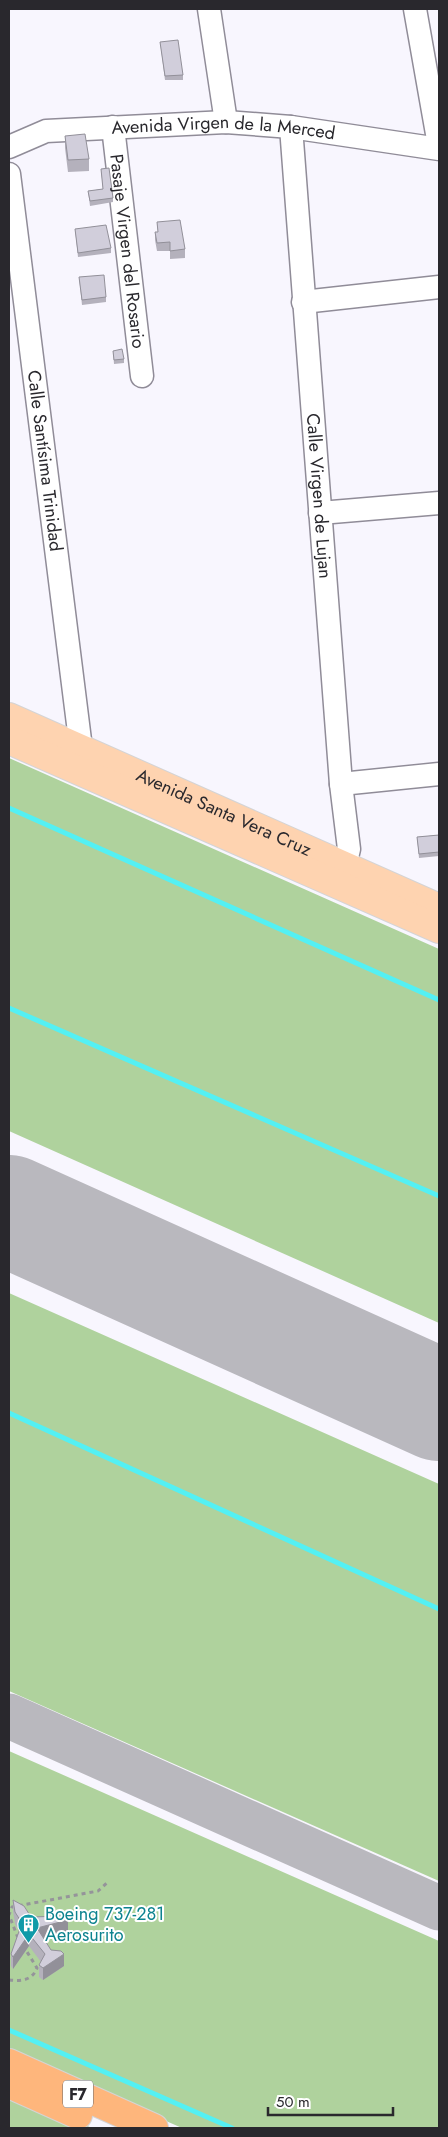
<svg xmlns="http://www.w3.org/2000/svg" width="448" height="2137" viewBox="0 0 448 2137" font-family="Jost,sans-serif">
  <rect width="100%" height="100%" fill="#f8f6fe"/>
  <path fill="#afd29d" d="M9 758 439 949V1323L9 1131Z
    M9 1293 439 1484V1881L9 1691Z
    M9 1751 439 1941V2128H182L9 2052Z
    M9 2092 92 2128H9Z"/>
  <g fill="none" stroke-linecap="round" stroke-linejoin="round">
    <path stroke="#54f0f3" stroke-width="5" d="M9 808 439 1000
      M9 1008 439 1196
      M9 1413 439 1609
      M9 2030 232 2128"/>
    <path stroke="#b9b8be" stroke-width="45" d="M9 1219 29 1221
      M9 1716 439 1908"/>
    <path stroke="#b9b8be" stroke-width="112" d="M9 1211 439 1405"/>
    <defs>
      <g id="minor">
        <path d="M209 9 226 122"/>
        <path d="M415 9 439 145"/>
        <path id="s1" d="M113 127 142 376"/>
        <path id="s2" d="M291 127 341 784 349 849 345 866"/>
        <path id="s3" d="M9 147 46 131 226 122 291 127 439 149"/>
        <path id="s4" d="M9 174 81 748"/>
        <path d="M303 302 439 287"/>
        <path d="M320 513 439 503"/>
        <path d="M341 784 439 774"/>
      </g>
      <g id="major">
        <path id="s5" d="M9 717 439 908"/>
        <path d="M9 740 439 929"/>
      </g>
      <path id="highway" d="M9 2063 154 2128
        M9 2084 78 2115"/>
    </defs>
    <use href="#minor" stroke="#908c98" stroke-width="25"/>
    <use href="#major" stroke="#d4d4d5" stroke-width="30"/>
    <use href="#highway" stroke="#d4d4d5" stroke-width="30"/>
    <path stroke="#95949a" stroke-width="3" stroke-dasharray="4 4" stroke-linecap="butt" d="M18 1938 9 1915 12 1907 98 1891 108 1882
      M9 1980C21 1981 32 1981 37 1968L24 1947"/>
    <use href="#minor" stroke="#fff" stroke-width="22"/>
    <use href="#major" stroke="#fed3b0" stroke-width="28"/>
    <use href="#highway" stroke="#feb67c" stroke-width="28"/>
  </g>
  <path fill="#b4b1bc" d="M160 42 183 75V80H165Z
    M65 136 89 159V171L68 172 65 148Z
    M101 169 113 198V202L90 206 88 191 103 189Z
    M157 222 185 249V258L170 259V251H157L155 240V232H158Z
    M75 229 111 248V253L78 257Z
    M79 277 106 297V302L82 305Z
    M113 351 124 359V363L114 364Z
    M439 835V856L419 858 417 837Z
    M13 1900 31 1917 68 1932 43 1938 51 1950 64 1966 43 1980 39 1977V1965L41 1962 29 1946 13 1969 11 1966V1954L19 1931 15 1924 13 1911Z"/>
  <path fill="#929099" d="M68 1920V1932L37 1940V1928Z
    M29 1934V1946L13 1969V1957Z
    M64 1954V1966L43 1980V1968Z"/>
  <path fill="#d1cedb" stroke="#929099" d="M178 40 183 75 165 76 160 42Z
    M85 134 89 159 68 160 65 136Z
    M109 168 113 198 90 201 88 191 103 189 101 169Z
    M180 220 185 249 170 251V242L157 243 155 232H158L157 222Z
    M106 225 111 248 78 253 75 229Z
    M104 275 106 297 82 300 79 277Z
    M122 349 124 359 114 360 113 351Z
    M439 835V852L419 854 417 837Z
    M13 1900 24 1906 31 1917 63 1916 68 1920 37 1928 51 1950 61 1951 64 1954 43 1968 39 1965 45 1954 29 1934 13 1957 11 1954 22 1923 15 1912Z"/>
  <defs>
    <symbol id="building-pin" viewBox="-11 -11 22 30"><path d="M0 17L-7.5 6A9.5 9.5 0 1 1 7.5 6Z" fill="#0f9aa8" stroke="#fff"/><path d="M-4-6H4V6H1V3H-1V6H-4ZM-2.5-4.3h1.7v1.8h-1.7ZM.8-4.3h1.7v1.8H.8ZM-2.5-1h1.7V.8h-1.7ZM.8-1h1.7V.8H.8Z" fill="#fff"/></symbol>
  </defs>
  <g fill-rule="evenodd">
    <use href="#building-pin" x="16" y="1912" width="25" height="34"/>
  </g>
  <g text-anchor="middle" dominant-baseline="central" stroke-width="4" stroke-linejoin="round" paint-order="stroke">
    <rect fill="#fff" stroke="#69686c" stroke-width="1" x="63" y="2080.5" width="30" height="27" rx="4"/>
    <g font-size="16" font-weight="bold" fill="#29282d">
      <text x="78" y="2094">F7</text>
    </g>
    <g font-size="18" fill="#29282d" stroke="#fff">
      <text stroke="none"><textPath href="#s3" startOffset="218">Avenida Virgen de la Merced</textPath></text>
      <text stroke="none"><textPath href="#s1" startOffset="125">Pasaje Virgen del Rosario</textPath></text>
      <text stroke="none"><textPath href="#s4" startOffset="289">Calle Santísima Trinidad</textPath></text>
      <text stroke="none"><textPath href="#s2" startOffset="370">Calle Virgen de Lujan</textPath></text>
      <text stroke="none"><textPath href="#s5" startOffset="235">Avenida Santa Vera Cruz</textPath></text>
    </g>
    <g font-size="18" fill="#0d838f" stroke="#fff" text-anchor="start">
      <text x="45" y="1914">Boeing 737-281<tspan x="45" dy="21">Aerosurito</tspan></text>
    </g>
  </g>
  <rect width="448" height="2137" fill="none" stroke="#29282d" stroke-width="20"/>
  <path d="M268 2107v8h125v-8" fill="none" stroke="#29282d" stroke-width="2.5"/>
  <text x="276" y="2107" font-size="15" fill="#29282d" stroke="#ffffff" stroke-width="4" paint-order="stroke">50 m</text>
</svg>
